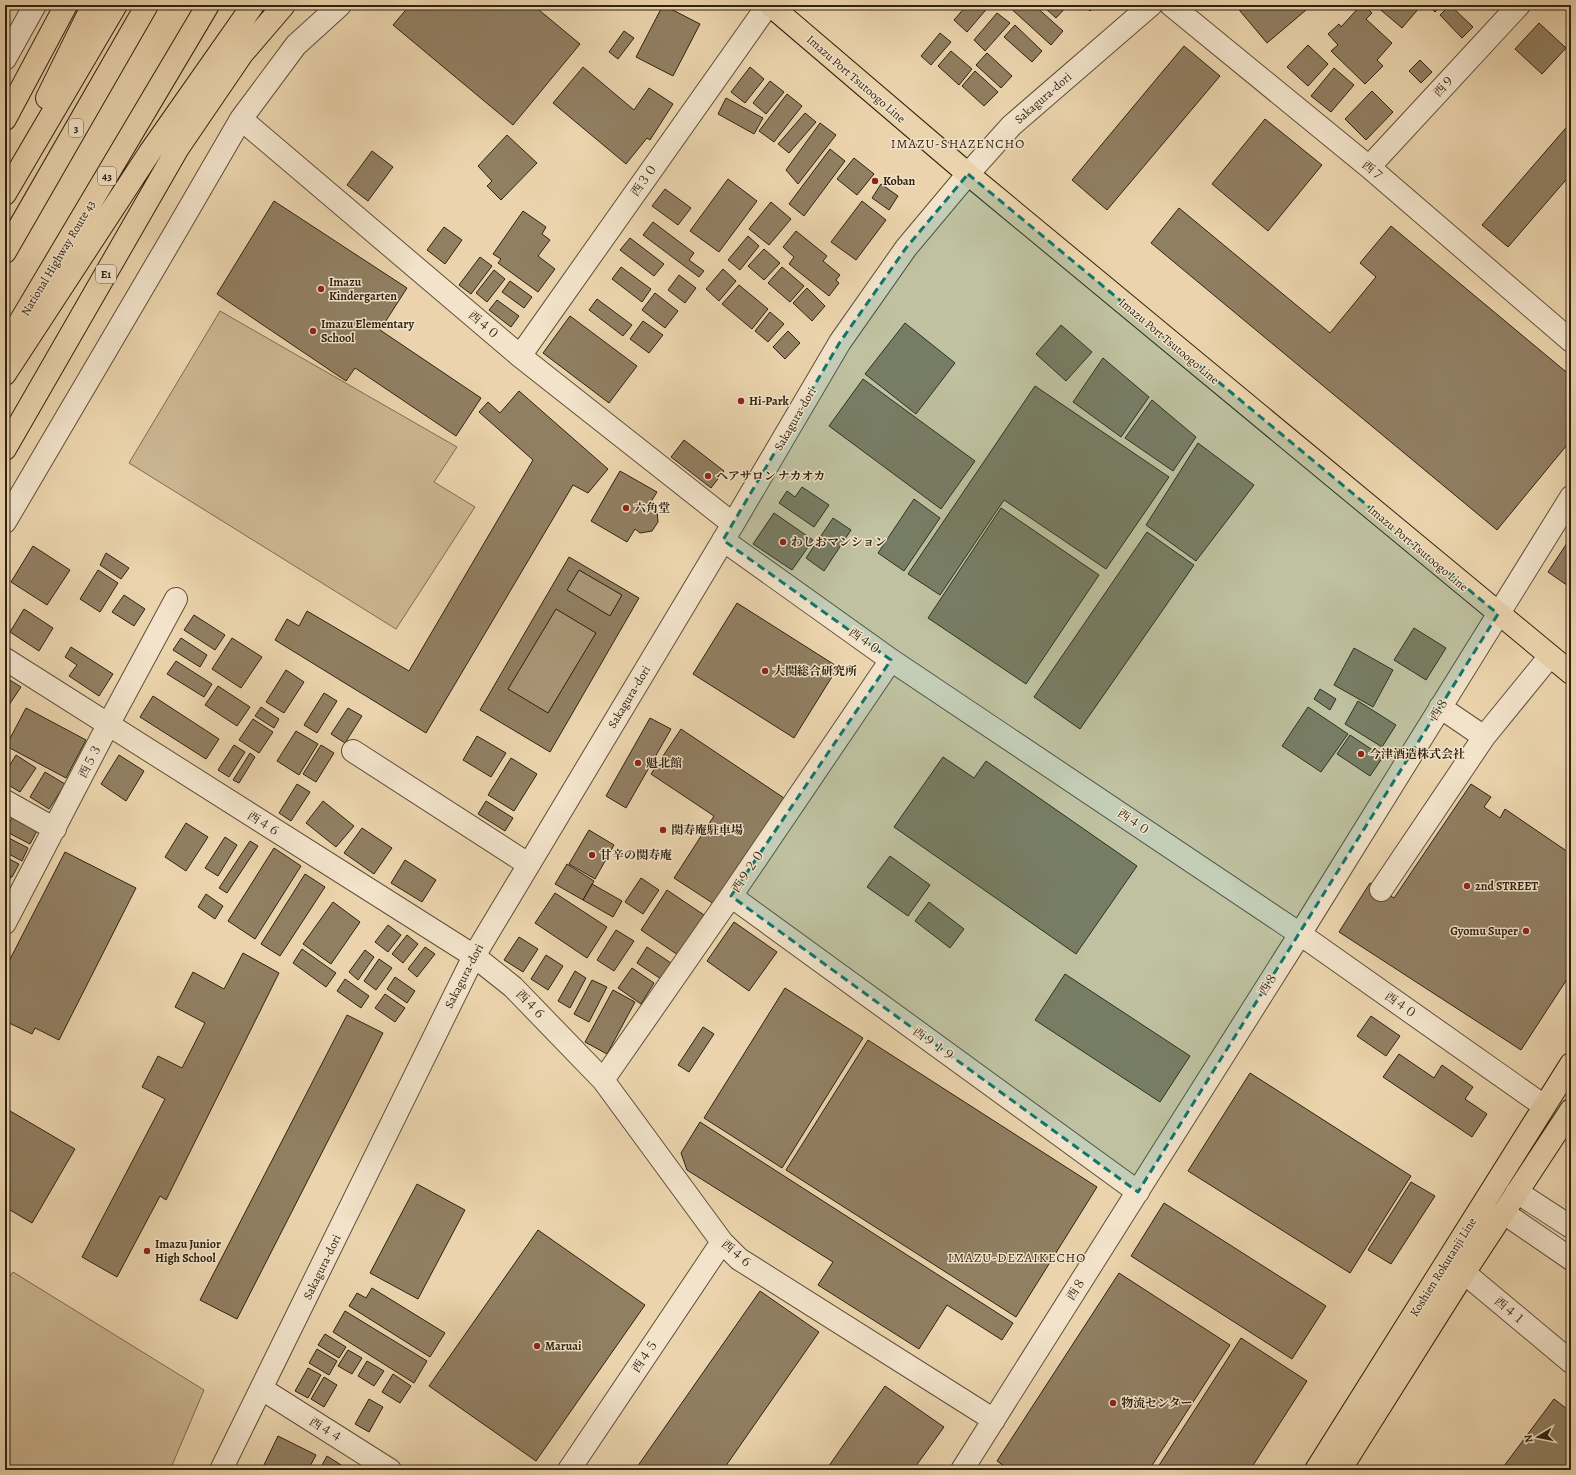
<svg xmlns="http://www.w3.org/2000/svg" width="1576" height="1475" viewBox="0 0 1576 1475" font-family="Alegreya,'Noto Serif JP',serif">
  <rect width="100%" height="100%" fill="#ebd4ad"/>
  <filter id="stains"><feTurbulence type="fractalNoise" baseFrequency=".005" numOctaves="4"/><feColorMatrix values="0 0 0 0 .2 0 0 0 0 .09 0 0 0 0 .02 0 0 0 .5 -.17"/></filter>
  <radialGradient id="worn" r=".72"><stop offset=".6" stop-color="#630" stop-opacity="0"/><stop offset="1" stop-color="#630" stop-opacity=".3"/></radialGradient>
  <path fill="#cbb692" stroke="#7e6c51" d="M220 311 457 447 434 482 475 507 396 629 129 463Z
    M13 1272 204 1390 170 1470H5V1284Z"/>
  <path fill="#ab9878" stroke="#7a694e" d="M579 570 622 595 610 616 567 590Z
    M556 609 596 633 548 713 508 689Z"/>
  <path fill="#917f62" stroke="#302310" fill-rule="evenodd" d="M410 5H533L580 44 513 125 393 25Z
    M663 5 700 24 673 76 636 57Z
    M932 5H941L937 9Z
    M967 5H990L967 32 954 20Z
    M1007 5H1034L1063 31 1051 45Z
    M1042 5H1068L1056 18Z
    M1083 5H1095L1090 11Z
    M1235 5H1312L1267 43Z
    M1361 5H1364L1372 13 1366 19 1392 43 1377 60 1383 66 1365 84 1331 51 1338 45 1328 34 1339 24 1341 27Z
    M1375 5H1419L1420 7 1402 28Z
    M1428 5H1441L1435 12Z
    M1450 5 1473 27 1462 38 1440 15Z
    M997 13 1010 23 985 51 974 40Z
    M1539 23 1566 48 1542 74 1515 49Z
    M1015 25 1042 51 1032 62 1004 37Z
    M624 31 634 38 618 59 609 52Z
    M940 33 951 42 931 65 921 56Z
    M1308 45 1328 64 1308 86 1287 67Z
    M1184 46 1220 76 1107 210 1072 180Z
    M951 51 972 69 959 85 938 66Z
    M987 53 1012 76 1001 88 976 65Z
    M1420 60 1432 72 1421 83 1409 71Z
    M583 67 634 110 649 88 673 104 650 140 647 138 626 164 553 103Z
    M750 67 764 79 745 103 731 92Z
    M1334 68 1354 85 1331 112 1311 96Z
    M975 71 998 92 984 106 962 86Z
    M770 81 784 92 766 114 753 103Z
    M1372 91 1393 112 1366 140 1345 119Z
    M787 94 802 106 774 142 759 131Z
    M726 98 763 118 754 134 718 114Z
    M805 113 816 122 789 153 778 144Z
    M1265 119 1322 165 1268 231 1212 184Z
    M1571 122V174L1508 247 1482 225Z
    M820 123 836 135 798 184 786 170Z
    M507 135 537 163 501 200 487 186 492 181 478 166Z
    M830 149 845 161 804 216 789 204Z
    M372 151 393 167 368 201 347 185Z
    M854 158 874 174 857 195 837 179Z
    M728 179 757 201 719 252 690 231Z
    M881 184 898 196 889 210 872 198Z
    M665 189 691 208 678 225 652 206Z
    M274 201 407 288 380 330 481 398 456 436 355 368 346 381 217 294Z
    M862 201 886 220 856 260 831 242Z
    M771 202 791 219 769 245 749 229Z
    M1179 208 1330 333 1376 277 1360 263 1391 226 1571 376V440L1497 530 1151 243Z
    M523 211 546 227 542 234 550 240 538 256 555 269 538 292 498 263 501 259 493 254Z
    M653 222 694 253 689 260 704 271 699 277 643 235Z
    M444 227 462 240 445 264 427 250Z
    M796 231 827 256 823 261 840 275 836 280 839 283 829 296 789 264 794 257 783 247Z
    M748 236 759 246 740 270 728 260Z
    M630 238 664 264 654 276 620 250Z
    M764 249 780 263 764 280 748 266Z
    M480 257 492 266 471 294 459 285Z
    M621 267 651 289 642 302 612 279Z
    M782 267 804 286 790 302 768 283Z
    M723 269 736 281 719 301 706 289Z
    M494 270 505 279 487 302 476 293Z
    M679 275 696 288 685 303 668 290Z
    M510 281 532 297 524 308 502 292Z
    M739 285 768 309 752 329 722 304Z
    M807 288 825 306 812 321 793 303Z
    M655 293 678 311 665 328 642 310Z
    M597 299 632 325 623 336 589 310Z
    M497 300 519 316 511 327 489 310Z
    M770 312 784 324 768 342 755 331Z
    M570 316 637 366 609 403 543 353Z
    M643 321 663 335 649 353 630 339Z
    M905 323 955 363 916 414 865 374Z
    M1061 325 1092 352 1066 381 1036 354Z
    M788 331 800 343 785 359 773 347Z
    M1103 358 1149 397 1121 437 1073 402Z
    M863 379 975 461 941 509 829 426Z
    M1035 386 1169 477 1106 569 1004 500 940 595 908 574Z
    M519 391 608 469 588 493 573 485 426 733 275 640 287 619 299 626 307 611 409 671 533 460 479 412 488 402 500 413Z
    M1152 400 1196 437 1173 471 1125 438Z
    M684 440 724 471 711 488 671 457Z
    M1198 443 1254 485 1196 561 1146 525Z
    M620 471 657 492 649 505 657 510 658 522 652 531 640 533 635 529 627 542 591 521Z
    M802 487 829 505 814 527 779 503 787 491 795 497Z
    M914 499 940 518 904 571 878 553Z
    M1001 508 1099 575 1026 684 928 618Z
    M774 513 813 540 792 570 753 544Z
    M833 518 851 530 824 571 806 558Z
    M1147 532 1194 565 1080 729 1034 697Z
    M1571 537V588L1548 572Z
    M33 546 70 570 47 605 11 582Z
    M106 553 129 568 121 579 100 565Z
    M569 557 639 598 550 752 480 710ZM579 570 622 595 610 616 567 590ZM556 609 596 633 548 713 508 689Z
    M98 570 118 583 100 612 80 599Z
    M124 595 145 609 134 626 112 612Z
    M737 603 838 667 794 738 693 674Z
    M24 609 53 628 39 651 10 632Z
    M194 615 225 635 215 650 184 630Z
    M1414 628 1446 648 1426 680 1394 660Z
    M181 638 207 655 200 667 173 650Z
    M232 638 262 657 241 688 212 669Z
    M71 647 113 674 99 696 69 676 77 665 65 657Z
    M1354 648 1393 670 1373 707 1334 685Z
    M176 661 212 684 204 697 167 674Z
    M286 670 304 682 284 713 266 702Z
    M5 677 21 687 5 711Z
    M218 686 250 707 237 726 205 705Z
    M1320 689 1336 699 1330 710 1314 699Z
    M324 693 337 701 317 733 304 725Z
    M153 696 219 739 206 759 140 717Z
    M1358 701 1396 725 1382 747 1345 724Z
    M261 707 279 719 274 728 255 716Z
    M1308 707 1348 734 1321 772 1282 746Z
    M26 708 86 740 66 778 6 746Z
    M348 708 362 716 345 743 331 734Z
    M650 718 671 729 626 808 606 796Z
    M253 719 273 732 259 753 239 740Z
    M681 729 784 798 714 904 674 878 714 816 651 774Z
    M296 731 318 744 299 775 277 761Z
    M1350 735 1383 757 1370 776 1337 754Z
    M477 736 506 753 491 777 463 760Z
    M234 745 245 752 229 777 218 770Z
    M321 745 334 753 316 782 303 774Z
    M5 750 9 753 5 760Z
    M250 753 255 757 239 783 233 780Z
    M16 755 36 768 20 792 5 783V773Z
    M119 755 144 771 126 801 101 784Z
    M943 757 974 778 986 761 1137 866 1076 954 894 827Z
    M511 758 537 774 514 811 488 795Z
    M45 772 65 784 49 809 30 797Z
    M297 784 310 792 291 821 279 813Z
    M1471 784 1491 797 1484 807 1500 818 1505 809 1571 854V973L1521 1050 1339 932 1370 883 1394 898Z
    M323 801 354 826 336 847 306 823Z
    M486 801 513 818 505 831 478 814Z
    M12 818 37 831 30 844 5 831Z
    M186 823 208 837 186 871 165 857Z
    M362 828 392 848 374 874 344 853Z
    M589 830 614 845 595 879 569 864Z
    M5 836 28 848 22 861 5 852Z
    M225 837 237 845 218 876 205 868Z
    M250 841 258 846 227 893 219 888Z
    M274 848 301 866 255 939 228 921Z
    M65 852 136 888 59 1040 35 1028 32 1034 5 1021 6 1013 5 1012V969Z
    M890 856 930 885 908 916 867 887Z
    M5 857 19 864 12 877 5 873Z
    M405 860 436 880 422 902 391 883Z
    M567 864 594 881 583 900 555 884Z
    M5 874 11 877 5 888Z
    M305 874 325 887 280 956 261 944Z
    M641 878 659 890 643 914 625 902Z
    M592 884 622 901 613 917 583 900Z
    M667 890 704 915 678 955 641 930Z
    M555 893 607 927 587 958 535 923Z
    M206 894 223 906 215 919 198 907Z
    M333 902 360 922 331 964 303 944Z
    M929 902 964 929 950 948 915 921Z
    M734 922 777 952 749 991 707 961Z
    M388 925 401 935 388 952 375 942Z
    M616 930 634 941 614 971 597 960Z
    M407 935 418 944 403 963 392 954Z
    M519 937 538 949 523 972 504 960Z
    M425 947 435 954 417 977 408 969Z
    M647 947 671 963 661 979 637 963Z
    M302 949 336 973 326 987 293 963Z
    M365 950 374 957 358 980 349 972Z
    M243 953 279 973 166 1200 160 1196 117 1277 82 1257 165 1099 142 1087 158 1056 182 1068 205 1023 175 1007 193 972 224 989Z
    M546 955 563 966 548 990 531 979Z
    M379 959 392 968 376 990 364 981Z
    M632 968 654 983 641 1004 618 988Z
    M575 971 586 978 570 1008 558 1001Z
    M1065 974 1190 1056 1160 1102 1035 1020Z
    M395 977 415 991 407 1003 387 989Z
    M345 979 369 996 361 1008 337 991Z
    M592 980 607 987 589 1022 574 1014Z
    M785 988 863 1038 782 1168 704 1118Z
    M613 990 635 1002 607 1054 585 1042Z
    M385 994 405 1008 395 1022 375 1008Z
    M347 1015 383 1033 237 1319 200 1300Z
    M1371 1016 1400 1036 1386 1056 1357 1036Z
    M703 1027 714 1034 689 1072 678 1065Z
    M868 1040 1097 1187 1016 1317 786 1170Z
    M1399 1054 1434 1078 1442 1065 1473 1087 1465 1099 1487 1114 1472 1137 1383 1077Z
    M1250 1073 1411 1176 1350 1273 1188 1171Z
    M5 1108 75 1149 32 1223 5 1207Z
    M700 1122 1013 1323 1002 1340 947 1305 919 1349 818 1285 833 1262 687 1170 681 1153Z
    M1411 1182 1435 1196 1391 1264 1368 1250Z
    M417 1184 465 1210 418 1299 370 1273Z
    M1164 1203 1326 1306 1292 1359 1131 1256Z
    M538 1230 645 1305 536 1461 429 1386Z
    M1119 1273 1230 1345 1149 1470H1010L997 1461Z
    M372 1288 445 1333 430 1357 349 1306 357 1293 366 1298Z
    M760 1291 819 1332 723 1470H635Z
    M345 1311 427 1361 414 1383 333 1332Z
    M325 1334 346 1347 339 1358 318 1345Z
    M1241 1338 1307 1381 1250 1470H1156Z
    M317 1349 337 1361 329 1375 309 1363Z
    M348 1350 362 1358 352 1374 338 1366Z
    M367 1361 384 1371 374 1386 358 1376Z
    M308 1368 321 1375 308 1398 295 1391Z
    M393 1374 411 1386 400 1403 382 1392Z
    M324 1377 337 1385 324 1407 311 1399Z
    M885 1386 944 1427 913 1470H826Z
    M369 1399 383 1407 369 1432 355 1424Z
    M1554 1399 1571 1412V1466L1568 1470H1501Z
    M278 1436 316 1455 308 1470 262 1469Z
    M327 1456 349 1470 320 1469Z"/>
  <g fill="none" stroke-linecap="round" stroke-linejoin="round">
    <defs>
      <path id="minor" d="M1171 5 1369 167 1571 341
        M5 59 35 5
        M241 119 520 356 733 524
        M1369 167 1519 5
        M520 356 768 5
        M5 522 176 231 241 119 296 45 340 5
        M723 540 891 660 1300 934 1544 1106
        M5 659 474 956 513 987 603 1080 722 1242 739 1259 994 1420
        M1440 707 1484 737
        M353 751 528 864
        M5 801 55 829
        M1381 890 1484 737 1550 656
        M731 896 1138 1192
        M5 923 108 725 176 599
        M603 1080 731 896 891 660
        M1517 1192 1571 1227
        M1504 1213 1571 1259
        M1449 1260 1571 1362
        M262 1389 390 1470
        M221 1470 474 956 733 524 840 342 906 248 968 174 1011 126 1151 5
        M569 1470 722 1242
        M962 1470 1300 934 1571 497"/>
      <path id="major" d="M770 5 968 174 1571 673
        M1316 1470 1571 1064
        M1340 1470 1464 1273 1571 1110"/>
      <path id="highway" d="M47 98 93 5
        M5 119 66 5
        M5 194 116 5
        M5 252 147 5
        M5 347 208 5
        M5 374 150 152 253 5
        M5 449 178 148 242 54 284 5"/>
    </defs>
    <use href="#minor" stroke="#5f4f37" stroke-width="24"/>
    <use href="#major" stroke="#302310" stroke-width="24"/>
    <use href="#highway" stroke="#302310" stroke-width="24"/>
    <use href="#minor" stroke="#f2e3ca" stroke-width="22"/>
    <use href="#major" stroke="#ebd4ad" stroke-width="22"/>
    <use href="#highway" stroke="#ebd4ad" stroke-width="22"/>
  </g>
  <path fill="#0f766e" fill-opacity="0.2" stroke="#0f766e" stroke-width="3" stroke-dasharray="8 5" stroke-linejoin="round" d="M968 174 1498 614 1138 1192 731 896 891 660 723 540 840 342 906 248Z"/>
  <g fill="#8f2418" stroke="#f2e3ca" stroke-width="1.5">
    <circle cx="875" cy="181" r="4"/>
    <circle cx="321" cy="289" r="4"/>
    <circle cx="313" cy="331" r="4"/>
    <circle cx="741" cy="401" r="4"/>
    <circle cx="708" cy="476" r="4"/>
    <circle cx="626" cy="508" r="4"/>
    <circle cx="783" cy="542" r="4"/>
    <circle cx="765" cy="671" r="4"/>
    <circle cx="1361" cy="754" r="4"/>
    <circle cx="638" cy="763" r="4"/>
    <circle cx="663" cy="830" r="4"/>
    <circle cx="592" cy="855" r="4"/>
    <circle cx="1467" cy="886" r="4"/>
    <circle cx="1526" cy="931" r="4"/>
    <circle cx="147" cy="1251" r="4"/>
    <circle cx="537" cy="1346" r="4"/>
    <circle cx="1113" cy="1403" r="4"/>
  </g>
  <g text-anchor="middle" dominant-baseline="central" stroke-width="3" stroke-linejoin="round" paint-order="stroke">
    <g fill="#f2e3ca" stroke="#6a5d48" stroke-width="1">
      <rect x="69" y="119" width="14" height="18" rx="3"/>
      <rect x="98" y="167" width="18" height="18" rx="3"/>
      <rect x="96" y="265" width="20" height="18" rx="3"/>
    </g>
    <g font-size="11" font-weight="bold" fill="#302310">
      <text x="76" y="128">3</text>
      <text x="107" y="176">43</text>
      <text x="106" y="274">E1</text>
    </g>
    <g font-size="12" fill="#302310" stroke="#f2e3ca">
      <text transform="translate(856 79) rotate(41)">Imazu Port Tsutoogo Line</text>
      <text transform="translate(1444 86) rotate(-47)">西９</text>
      <text transform="translate(1043 98) rotate(-41)">Sakagura-dori</text>
      <text transform="translate(1373 171) rotate(40)">西７</text>
      <text transform="translate(644 180) rotate(-55)">西３０</text>
      <text transform="translate(58 258) rotate(-59)">National Highway Route 43</text>
      <text transform="translate(484 325) rotate(40)">西４０</text>
      <text transform="translate(1169 341) rotate(40)">Imazu Port Tsutoogo Line</text>
      <text transform="translate(795 419) rotate(-60)">Sakagura-dori</text>
      <text transform="translate(1418 548) rotate(40)">Imazu Port Tsutoogo Line</text>
      <text transform="translate(865 641) rotate(35)">西４０</text>
      <text transform="translate(629 697) rotate(-59)">Sakagura-dori</text>
      <text transform="translate(1439 709) rotate(-58)">西８</text>
      <text transform="translate(90 761) rotate(-63)">西５３</text>
      <text transform="translate(1134 822) rotate(34)">西４０</text>
      <text transform="translate(264 824) rotate(32)">西４６</text>
      <text transform="translate(748 871) rotate(-56)">西９２０</text>
      <text transform="translate(464 976) rotate(-63)">Sakagura-dori</text>
      <text transform="translate(1268 984) rotate(-58)">西８</text>
      <text transform="translate(531 1005) rotate(46)">西４６</text>
      <text transform="translate(1401 1005) rotate(35)">西４０</text>
      <text transform="translate(934 1044) rotate(36)">西９１９</text>
      <text transform="translate(737 1254) rotate(40)">西４６</text>
      <text transform="translate(322 1267) rotate(-64)">Sakagura-dori</text>
      <text transform="translate(1443 1267) rotate(-58)">Koshien Rokutanji Line</text>
      <text transform="translate(1076 1289) rotate(-58)">西８</text>
      <text transform="translate(1510 1311) rotate(40)">西４１</text>
      <text transform="translate(645 1356) rotate(-56)">西４５</text>
      <text transform="translate(326 1430) rotate(32)">西４４</text>
    </g>
    <g font-size="12" font-weight="bold" fill="#302310" stroke="#f2e3ca" text-anchor="start">
      <text x="883" y="181">Koban</text>
      <text x="329" y="282">Imazu<tspan x="329" dy="14">Kindergarten</tspan></text>
      <text x="321" y="324">Imazu Elementary<tspan x="321" dy="14">School</tspan></text>
      <text x="749" y="401">Hi-Park</text>
      <text x="716" y="476">ヘアサロン ナカオカ</text>
      <text x="634" y="508">六角堂</text>
      <text x="791" y="542">わしおマンション</text>
      <text x="773" y="671">大関総合研究所</text>
      <text x="1369" y="754">今津酒造株式会社</text>
      <text x="646" y="763">魁北館</text>
      <text x="671" y="830">関寿庵駐車場</text>
      <text x="600" y="855">甘辛の関寿庵</text>
      <text x="1475" y="886">2nd STREET</text>
      <text x="1518" y="931" text-anchor="end">Gyomu Super</text>
      <text x="155" y="1244">Imazu Junior<tspan x="155" dy="14">High School</tspan></text>
      <text x="545" y="1346">Maruai</text>
      <text x="1121" y="1403">物流センター</text>
    </g>
    <g font-size="13" letter-spacing="1" fill="#302310" stroke="#f2e3ca">
      <text x="958" y="143">IMAZU-SHAZENCHO</text>
      <text x="1017" y="1257">IMAZU-DEZAIKECHO</text>
    </g>
  </g>
  <rect width="1576" height="1475" fill="none" stroke="#ebd4ad" stroke-width="20"/>
  <rect x="6" y="6" width="1564" height="1463" fill="none" stroke="#302310" stroke-width="2"/>
  <rect x="10" y="10" width="1556" height="1455" fill="none" stroke="#302310"/>
  <g transform="translate(1538 1437) rotate(260)" stroke="#f2e3ca" stroke-width="3" paint-order="stroke">
  <path d="M0-3L7 15L0 10L-7 15Z" fill="#302310"/>
  <text y="-6" font-size="11" font-weight="bold" text-anchor="middle" fill="#302310">N</text>
  </g>
  <rect width="100%" height="100%" filter="url(#stains)"/>
  <rect width="100%" height="100%" fill="url(#worn)"/>
</svg>
